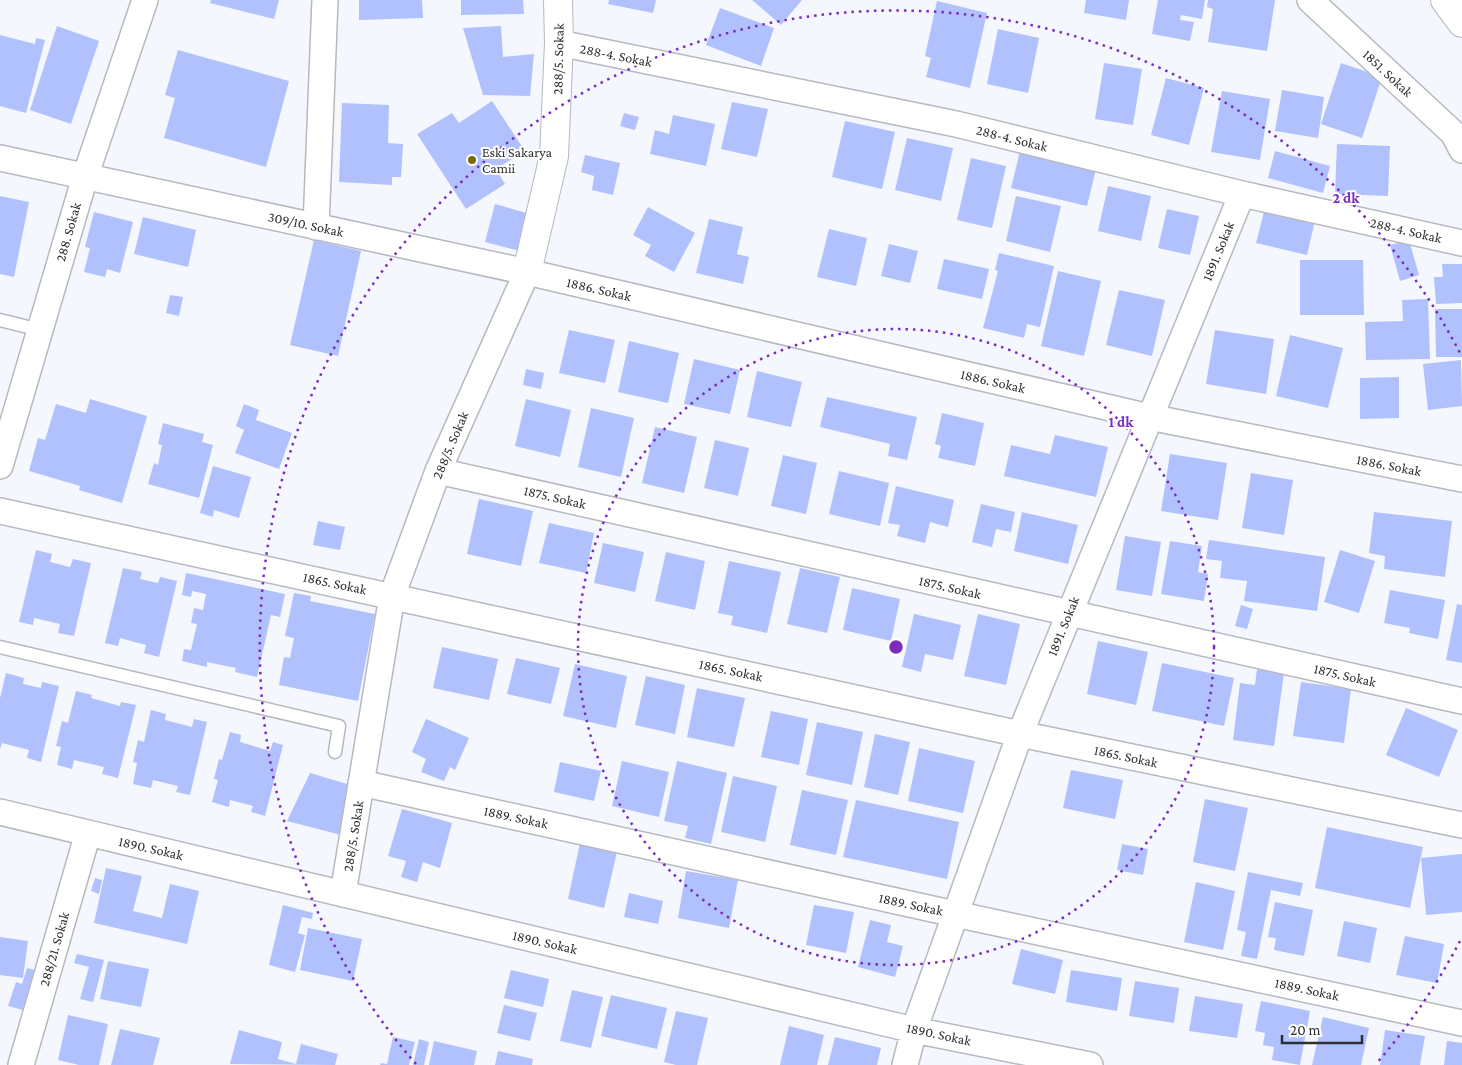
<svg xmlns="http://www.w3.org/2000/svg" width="1462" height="1065" viewBox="0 0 1462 1065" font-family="'Crimson Pro',serif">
  <rect width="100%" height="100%" fill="#f5f7fe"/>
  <path fill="#b0c1fe" d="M211 0H279L274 19 210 3Z
    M359 0H422L423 18 359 20Z
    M461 0H523L524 14 461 15Z
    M609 0H656L653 13 608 4Z
    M752 0H802L781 25Z
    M1086 0H1129L1126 20 1084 13Z
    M1158 0H1205L1202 19 1181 15 1180 20 1194 22 1190 41 1152 34Z
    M1208 0H1275L1267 51 1208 42 1213 9 1207 7Z
    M937 1 987 13 970 88 926 77 931 58 925 56Z
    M720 8 774 28 761 66 706 45Z
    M57 26 99 41 71 124 30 110Z
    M501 26 503 57 534 54 530 96 483 95 463 28Z
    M998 29 1039 38 1028 93 987 84Z
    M0 35 35 44 36 38 45 40 26 113 0 106Z
    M178 50 289 81 266 167 164 138 175 98 165 95Z
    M1104 63 1142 69 1133 125 1095 119Z
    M1341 63 1382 77 1362 138 1321 124Z
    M1166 78 1204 88 1189 145 1151 135Z
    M1282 90 1324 97 1318 138 1275 131Z
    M1222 91 1270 99 1260 160 1211 152Z
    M492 101 525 151 496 169 505 184 466 209 417 134 452 113 459 123Z
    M732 102 768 109 757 157 721 149Z
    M342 103 389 105 388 143 403 144 401 177H392V185L339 182Z
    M624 113 639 117 635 130 620 126Z
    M673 115 715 124 706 166 650 154 655 130 669 134Z
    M845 121 895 132 882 189 832 177Z
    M907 138 953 148 941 201 895 190Z
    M1337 144 1390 146 1388 196 1335 194Z
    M1020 151 1096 169 1087 206 1011 188Z
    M1275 151 1330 166 1323 193 1268 178Z
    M585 155 620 163 613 195 592 190 594 176 581 172Z
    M971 158 1006 166 992 228 957 220Z
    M1108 186 1151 196 1141 241 1098 231Z
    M0 196 29 202 14 277 0 274Z
    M1016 196 1061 206 1050 252 1006 241Z
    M495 204 530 214 520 251 485 242Z
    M1266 204 1316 216 1307 255 1256 243Z
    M648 207 695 233 674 272 645 256 651 245 633 235Z
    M1167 209 1199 216 1190 255 1158 248Z
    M94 212 133 222 120 273 107 269 105 277 84 272 90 248 85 247Z
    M143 217 196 230 188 267 134 254Z
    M709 219 743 227 737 254 749 257 743 284 696 273Z
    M829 229 867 238 856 286 817 277Z
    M314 240 361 251 338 356 290 345Z
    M1409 240 1419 275 1400 281 1390 245Z
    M889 244 918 251 910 283 881 276Z
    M999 253 1054 266 1040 327 1027 324 1024 338 983 328 998 271 995 270Z
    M944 259 989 269 982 299 937 289Z
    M1300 260H1363L1364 315H1300Z
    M1442 264H1462V303L1436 304 1434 277H1443Z
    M1058 271 1101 281 1084 356 1041 346Z
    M1119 290 1165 300 1152 356 1106 345Z
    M170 295 183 297 179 316 166 313Z
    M1428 299 1430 359 1366 360 1365 322 1403 321 1402 300Z
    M1435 309H1462V357H1436Z
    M569 330 615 340 605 383 559 373Z
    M1215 330 1274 339 1266 394 1206 384Z
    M1290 335 1343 348 1328 408 1276 396Z
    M629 341 679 353 668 403 618 392Z
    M694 359 740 370 730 414 684 404Z
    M1461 360 1462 406 1428 410 1423 364Z
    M526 369 544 373 541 389 523 385Z
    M757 371 802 382 791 427 747 417Z
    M1399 377V418L1360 419V378Z
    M827 397 917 417 907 460 888 456 890 444 820 427Z
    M90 399 147 416 122 503 79 490 80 486 29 471 38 438 45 440 56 404 86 413Z
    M526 399 571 410 560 457 515 446Z
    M244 404 259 410 256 420 292 433 279 469 235 453 244 430 236 426Z
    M591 408 634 418 621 477 578 467Z
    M942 413 984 423 975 466 938 458 941 446 935 444Z
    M163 423 204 434 202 442 213 445 199 498 148 484 154 463 158 465 162 445 158 444Z
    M655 427 697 437 684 493 642 483Z
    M1055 435 1108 447 1096 497 1004 476 1011 445 1050 454Z
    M715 440 749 448 738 496 704 488Z
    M1170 454 1227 463 1218 520 1161 511Z
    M783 455 817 463 806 514 771 506Z
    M213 466 251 477 239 518 214 510 213 517 200 513Z
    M839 471 889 483 880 526 829 514Z
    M1251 473 1293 480 1284 535 1242 528Z
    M896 486 954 500 948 527 930 522 925 543 897 536 900 525 888 523Z
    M479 499 533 511 521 566 467 554Z
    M981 504 1015 512 1011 532 996 529 992 547 972 542Z
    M1022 512 1078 525 1068 564 1014 551Z
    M1374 512 1452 521 1445 577 1384 569 1385 556 1369 553Z
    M318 521 345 527 340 550 313 545Z
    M549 523 594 533 586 573 539 563Z
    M1125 536 1161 542 1152 596 1116 590Z
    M1209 540 1325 557 1317 611 1244 601 1247 581 1220 578 1222 561 1206 559Z
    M1170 541 1202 546 1198 572 1208 574 1204 601 1161 594Z
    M603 543 644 552 635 592 594 583Z
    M36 550 52 554 50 562 70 567 73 559 91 563 74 636 58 633 60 624 34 618 33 625 19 622Z
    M1340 550 1375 561 1359 613 1324 602Z
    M666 552 705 561 695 610 655 601Z
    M729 561 781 572 767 633 731 625 733 616 718 613Z
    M123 568 142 572 140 579 158 583 160 577 177 581 159 657 144 653 146 645 120 638 118 646 105 643Z
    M800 568 840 577 827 633 787 624Z
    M186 573 285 594 280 617 271 615 257 677 235 672 236 668 207 662V667L182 661 184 649 191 650 197 624 191 623 194 608 203 610 206 594 192 591 191 597 182 595Z
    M852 588 900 599 891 641 843 630Z
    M1390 590 1445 600 1438 639 1409 633 1410 628 1384 623Z
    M294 593 311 596 310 601 375 614 358 701 279 685 284 657 290 658 294 638 285 636Z
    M1457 604 1462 605V663L1446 660Z
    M1241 605 1253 609 1247 629 1235 626Z
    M914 614 961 625 953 660 925 654 921 672 902 667Z
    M978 614 1020 624 1006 685 964 676Z
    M1098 641 1148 652 1136 705 1087 694Z
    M442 647 498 659 489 700 433 688Z
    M516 658 560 668 551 704 507 694Z
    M1162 663 1234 678 1224 726 1152 711Z
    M575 664 627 676 616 728 563 716Z
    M1257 669 1284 673 1274 746 1233 740 1240 683 1255 685Z
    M6 673 24 678 23 684 41 688 42 682 59 686 41 762 27 758 29 750 2 743 0 749V698Z
    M646 676 685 685 675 734 635 725Z
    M1301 682 1351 689 1344 743 1293 736Z
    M697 688 745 698 734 747 687 737Z
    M76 691 92 695 91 698 120 706 121 702 136 705 118 778 102 774 104 767 74 760 72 769 57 765 61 747 56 746 62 721 68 723Z
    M1406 708 1458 730 1439 777 1386 755Z
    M151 710 166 714 165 720 192 727 194 719 207 722 190 795 176 792 178 786 153 780 151 788 133 784 137 763 133 762 138 740 144 742Z
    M771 711 808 719 799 765 761 757Z
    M426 719 469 738 455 770 450 767 444 781 421 772 426 759 412 752Z
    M817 722 863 732 852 785 806 775Z
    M230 732 241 735 240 742 270 751 273 742 283 745 265 816 251 812 253 806 230 800 229 807 212 802 218 780 214 779 219 759 222 760Z
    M875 734 910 742 898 795 864 787Z
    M919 748 975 761 963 813 908 801Z
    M622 761 669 772 659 817 612 806Z
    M677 761 727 773 711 844 685 838 688 826 664 821Z
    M560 762 601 771 594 801 554 792Z
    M1071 770 1123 780 1115 819 1063 808Z
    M310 773 354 786 341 835 287 821Z
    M733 776 777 786 765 842 721 832Z
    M802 790 848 800 836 855 790 845Z
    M1205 799 1248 808 1235 871 1193 862Z
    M856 800 959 822 947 879 843 857Z
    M402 809 452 823 440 868 423 862 417 882 401 877 406 861 388 856Z
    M1327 827 1423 847 1410 908 1315 888Z
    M580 843 617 852 604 908 568 899Z
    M1122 844 1148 849 1143 875 1117 870Z
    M1462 854V912L1426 915 1421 858Z
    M106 868 142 876 133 911 162 918 170 884 199 891 187 944 94 923Z
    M686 871 738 880 729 928 678 918Z
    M1248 872 1303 883 1300 896 1271 890 1257 959 1241 956 1246 932 1237 930Z
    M95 878 102 880 99 894 91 891Z
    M1196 882 1235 891 1223 950 1184 942Z
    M629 893 663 901 658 924 624 917Z
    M1275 902 1313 910 1304 956 1274 950 1276 938 1268 937Z
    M283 905 313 913 312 919 302 917 298 933 305 935 295 972 269 965Z
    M814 905 854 912 846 953 806 945Z
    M870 920 891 925 887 942 903 946 895 977 858 967Z
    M1344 921 1377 928 1370 963 1337 956Z
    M308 928 362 939 353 981 300 970Z
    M1405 936 1444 944 1437 983 1396 975Z
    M0 937 28 941 23 978 0 975Z
    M1021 949 1063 960 1055 994 1012 984Z
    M77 954 104 960 93 1002 80 999 89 967 74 963Z
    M108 961 149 969 141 1007 100 999Z
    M27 968 35 970 23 1010 8 1006 16 982 22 984Z
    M511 970 549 979 543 1007 504 998Z
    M1071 970 1122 978 1117 1011 1066 1002Z
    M1135 981 1179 988 1174 1023 1129 1016Z
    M572 990 603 997 591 1048 560 1041Z
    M611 995 667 1008 657 1049 601 1036Z
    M1195 996 1243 1004 1237 1038 1189 1031Z
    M1261 1001 1310 1011 1300 1065 1272 1060 1274 1047 1263 1045 1265 1033 1255 1031Z
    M504 1005 537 1013 530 1041 497 1033Z
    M676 1011 708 1018 697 1065H676L664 1062Z
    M68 1015 108 1024 99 1065H79L58 1060Z
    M1323 1017 1369 1028 1361 1065H1312Z
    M789 1026 824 1035 817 1065H780Z
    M120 1029 160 1038 153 1065H111Z
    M239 1030 282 1042 278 1059 296 1064 301 1044 338 1054 335 1065 230 1064Z
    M1385 1030 1425 1036 1420 1065H1380Z
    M393 1037 415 1042 409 1065H380L381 1063 387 1064Z
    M835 1037 881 1048 877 1065H828Z
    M419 1039 429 1042 424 1065H413Z
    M434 1041 477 1051 474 1065H429Z
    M1447 1041 1462 1043V1065H1444Z
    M498 1051 533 1059 532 1065H495Z"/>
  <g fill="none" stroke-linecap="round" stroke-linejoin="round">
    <defs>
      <path id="lane" d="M0 320 40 330
        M0 647 339 726 335 752"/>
      <path id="street" d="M1310 0 1453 133 1462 150
        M559 43 956 124 1242 194 1462 243
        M0 158 527 272 1149 417 1462 479
        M316 227 325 0
        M0 466 85 177 145 0
        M438 471 1462 701
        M0 511 1020 734 1462 825
        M361 783 955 914 1462 1023
        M0 812 914 1030 1090 1065
        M343 894 392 596 438 471 527 272
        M21 1065 88 833
        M905 1065 914 1030 1020 734 1242 194"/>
      <path id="secondary" d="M1445 0 1462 23
        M527 272 554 156 559 43 558 0"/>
    </defs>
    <use href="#lane" stroke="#b7b9bf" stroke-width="15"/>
    <use href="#street" stroke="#b7b9bf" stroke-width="28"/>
    <use href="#secondary" stroke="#b7b9bf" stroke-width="30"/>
    <use href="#lane" stroke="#fff" stroke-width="12"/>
    <use href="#street" stroke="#fff" stroke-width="25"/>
    <use href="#secondary" stroke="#fff" stroke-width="28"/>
  </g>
  <g fill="none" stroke="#7b2cbf" stroke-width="2.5" stroke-dasharray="2.5 5">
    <circle cx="896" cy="647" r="318"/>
    <path d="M1460 941A636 636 0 0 1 1376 1064M416 1064A636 636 0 1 1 1460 353"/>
  </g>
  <circle fill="#7b6900" stroke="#fff" stroke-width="2" cx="472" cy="160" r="5"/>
  <g text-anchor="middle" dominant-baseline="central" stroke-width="4" stroke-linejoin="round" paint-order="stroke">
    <g font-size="14" fill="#2d2e30" stroke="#fff">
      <text transform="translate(616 55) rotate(11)">288-4. Sokak</text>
      <text transform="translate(558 59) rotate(-89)">288/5. Sokak</text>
      <text transform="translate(1388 73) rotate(43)">1851. Sokak</text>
      <text transform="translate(1012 138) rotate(14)">288-4. Sokak</text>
      <text transform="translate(306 224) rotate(12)">309/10. Sokak</text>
      <text transform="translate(1406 230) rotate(13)">288-4. Sokak</text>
      <text transform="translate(68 232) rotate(-74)">288. Sokak</text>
      <text transform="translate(1218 251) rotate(-68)">1891. Sokak</text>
      <text transform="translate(599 289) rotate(13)">1886. Sokak</text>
      <text transform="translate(993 381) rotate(13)">1886. Sokak</text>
      <text transform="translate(450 445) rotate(-67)">288/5. Sokak</text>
      <text transform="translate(1389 465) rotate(11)">1886. Sokak</text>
      <text transform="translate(555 497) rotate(13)">1875. Sokak</text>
      <text transform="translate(335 583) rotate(12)">1865. Sokak</text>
      <text transform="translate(950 587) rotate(13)">1875. Sokak</text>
      <text transform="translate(1063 626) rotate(-68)">1891. Sokak</text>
      <text transform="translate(731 670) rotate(12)">1865. Sokak</text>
      <text transform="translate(1345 675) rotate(13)">1875. Sokak</text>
      <text transform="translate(1126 756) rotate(12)">1865. Sokak</text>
      <text transform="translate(516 817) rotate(12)">1889. Sokak</text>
      <text transform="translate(353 836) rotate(-81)">288/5. Sokak</text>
      <text transform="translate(151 848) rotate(13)">1890. Sokak</text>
      <text transform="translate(911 904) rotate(12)">1889. Sokak</text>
      <text transform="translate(545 942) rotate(13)">1890. Sokak</text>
      <text transform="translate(54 949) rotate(-74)">288/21. Sokak</text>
      <text transform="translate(1307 989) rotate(12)">1889. Sokak</text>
      <text transform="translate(939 1034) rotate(12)">1890. Sokak</text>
    </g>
    <g font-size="14" fill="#2d2e30" stroke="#fff" text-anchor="start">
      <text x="482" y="152">Eski Sakarya<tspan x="482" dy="16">Camii</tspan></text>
    </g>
  </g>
  <circle cx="896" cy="647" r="8" fill="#7b2cbf" stroke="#fff" stroke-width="2.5"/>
  <g font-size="15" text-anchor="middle" font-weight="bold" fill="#7b2cbf" stroke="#fff" stroke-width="4" stroke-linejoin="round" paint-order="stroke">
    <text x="1346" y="203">2 dk</text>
    <text x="1121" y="427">1 dk</text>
  </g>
  <path d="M1282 1035v8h80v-8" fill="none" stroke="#2d2e30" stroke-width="2.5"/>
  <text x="1290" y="1035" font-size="15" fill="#2d2e30" stroke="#ffffff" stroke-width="4" paint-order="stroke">20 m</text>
</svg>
